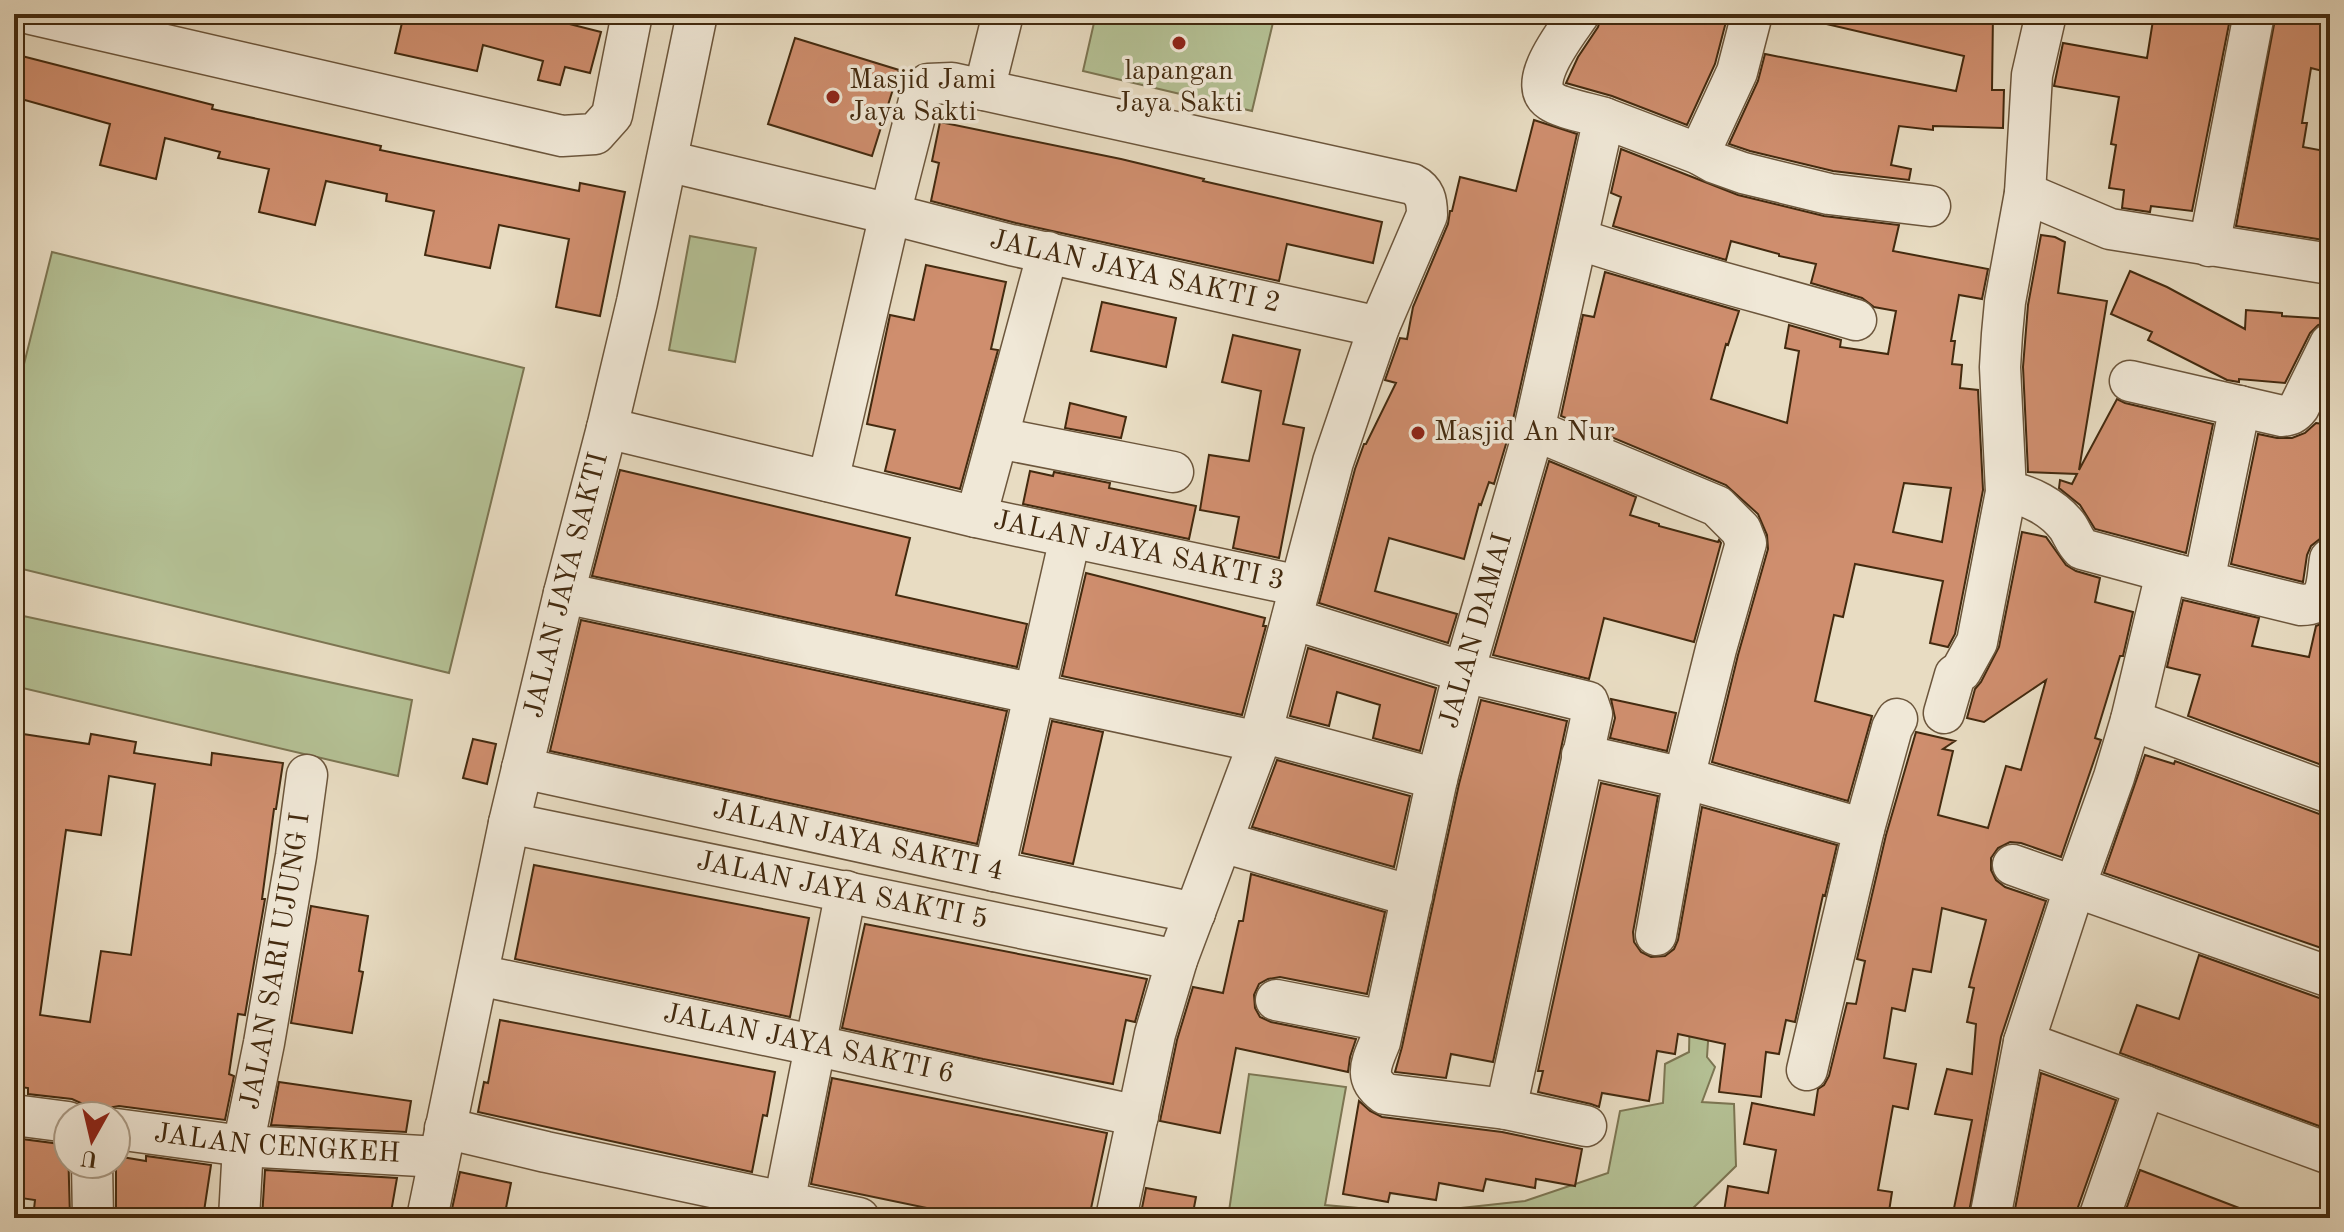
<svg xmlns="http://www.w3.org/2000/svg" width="2344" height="1232" viewBox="0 0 2344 1232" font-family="'Old Standard TT',serif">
  <rect width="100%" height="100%" fill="#e8dcc2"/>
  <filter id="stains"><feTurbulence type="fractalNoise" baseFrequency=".0025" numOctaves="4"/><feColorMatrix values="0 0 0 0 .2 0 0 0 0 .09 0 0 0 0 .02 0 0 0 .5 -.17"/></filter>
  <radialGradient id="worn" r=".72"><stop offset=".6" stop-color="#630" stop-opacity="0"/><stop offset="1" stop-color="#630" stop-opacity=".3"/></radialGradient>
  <path fill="#b4c094" stroke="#7c7552" stroke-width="2" d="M1096 14H1275L1252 111 1083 71Z
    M690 236 756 248 735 362 669 350Z
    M52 252 524 368 449 673 14 567V404Z
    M14 614 412 700 398 776 14 686Z
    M1690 1008 1710 1012 1707 1057 1715 1067 1702 1102 1734 1104 1736 1166 1683 1218H1228L1249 1074 1346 1087 1325 1205 1415 1213 1525 1201 1608 1173 1620 1111 1663 1103 1665 1064 1689 1052Z"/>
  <path fill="#cf8e6e" stroke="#432a0f" stroke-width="2" fill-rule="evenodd" d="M404 14H530L601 32 590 73 565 67 560 85 538 80 543 61 483 45 477 71 395 53Z
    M1602 14H1728L1715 64 1687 125 1612 96 1566 83 1578 57 1598 27Z
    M1823 14H1993L1992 90H2004L2003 128 1933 126V130L1899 126 1891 165 1911 169 1909 180 1833 171 1750 151 1729 144 1758 81 1765 54 1956 91 1964 56 1822 23Z
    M2154 14H2231L2192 211 2151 206 2150 212 2122 208 2124 190 2109 188 2116 145 2111 144 2119 97 2054 86 2063 43 2147 58Z
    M2276 14H2330V73L2311 68 2302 123H2307L2303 147 2330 152V241L2236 226Z
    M795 38 899 70 872 156 768 124Z
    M14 54 213 105 212 109 381 146 380 150 579 191 580 183 625 192 600 316 556 307 569 239 499 225 490 268 425 255 434 211 386 201 387 194 326 181 315 225 259 212 269 169 218 158 220 152 165 138 156 179 100 165 110 124 14 97Z
    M1534 120 1577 134 1512 424 1494 484 1489 482 1481 505 1479 504 1464 559 1389 538 1375 591 1457 614 1448 643 1319 603 1355 469 1364 444H1366L1396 383 1385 380 1400 338 1407 339 1413 307 1448 224 1450 211H1452L1460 177 1516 191Z
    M940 122 1121 159 1204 179 1203 181 1382 222 1373 263 1287 244 1279 281 1016 223 931 201 939 163 932 161Z
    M1621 149 1738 195 1824 216 1899 225 1893 251 1988 269 1982 299 1959 295 1951 341H1955L1952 364 1962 365 1960 388 1978 390 1983 490 1955 634 1948 647 1930 643 1943 581 1855 564 1843 617 1834 615 1815 701 1872 716 1848 801 1712 762 1738 655 1768 549 1767 535 1758 514 1726 485 1561 416 1583 315 1594 317 1605 272 1739 311 1728 345 1726 344 1711 399 1787 423 1799 351 1785 348 1789 325 1841 340 1840 347 1888 354 1896 311 1874 307 1862 298 1811 283 1816 264 1779 256V254L1731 241 1726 260 1613 226 1621 197 1611 193ZM1904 483 1951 488 1942 542 1893 532Z
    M2041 235 2055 237 2065 242 2058 293 2107 301 2079 470 2117 399 2125 403 2213 424 2186 553 2095 529 2080 505 2059 488 2060 480 2072 484 2077 474 2028 472 2023 367 2028 305Z
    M926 265 1006 282 991 349 998 350 960 489 885 471 895 430 867 424 890 315 914 320Z
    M2130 271 2167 287 2245 329 2246 310 2282 313V316L2330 319V321L2318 325 2310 333 2285 383 2239 379V382L2227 380 2148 340 2152 332 2111 314Z
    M1102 302 1176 318 1166 367 1091 351Z
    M1233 335 1300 350 1283 424 1304 428 1279 558 1233 548 1239 517 1200 510 1209 455 1249 461 1261 391 1222 382Z
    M1070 403 1126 417 1121 438 1065 428Z
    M2316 423 2330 425V498L2321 538 2311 546 2307 555 2303 582 2231 564 2258 434 2277 438H2292L2305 433Z
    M1549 461 1636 497 1630 515 1659 524V526L1718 542 1719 540 1721 543 1694 642 1604 618 1589 679 1493 655Z
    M620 470 910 538 896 595 1027 624 1017 667 592 576Z
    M1030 471 1053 476 1054 472 1110 483 1109 488 1196 506 1189 539 1023 504Z
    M2022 532 2046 537 2066 565 2076 571 2100 578 2095 602 2133 612 2123 656H2120L2095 738 2101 740 2061 857 2021 843 2010 842 1998 848 1991 858V870L1996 880 2005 887 2046 901 2001 1037 1968 1218H1952L1972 1120 1935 1114 1947 1069 1972 1074 1976 1024 1967 1022 1974 988 1969 987 1986 920 1942 908 1931 972 1913 969 1905 1011 1892 1008 1884 1058 1916 1064 1908 1109 1893 1106 1878 1190 1892 1192 1888 1218H1723L1728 1186 1768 1193 1776 1150 1744 1144 1752 1103 1814 1115 1818 1089 1824 1085 1829 1076 1847 1003 1856 1004 1865 961 1857 959 1886 835 1916 732 1955 741 1943 749 1953 751 1938 815 1988 828 2006 766 2021 770 2046 680 1984 722 1967 718 1975 689 1981 682 1999 647Z
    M1086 573 1265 618 1263 626H1266L1242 715 1062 676Z
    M2183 600 2259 618 2252 646 2309 657 2316 626 2330 620V768L2188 716 2200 675 2167 667Z
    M581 620 1007 711 977 844 550 751Z
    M1308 648 1436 688 1420 751 1373 738 1380 705 1337 692 1329 726 1290 716Z
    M1611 699 1676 713 1667 751 1610 738 1615 718Z
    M1481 700 1567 721 1493 1062 1451 1054 1446 1078 1395 1072 1402 1047 1459 784Z
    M1052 721 1103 732 1073 864 1022 853Z
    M23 734 89 744 91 734 136 742 134 753 211 765 212 753 283 763 276 809H274L262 899H265L245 1015 238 1014 229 1074 234 1076 225 1120 119 1106 108 1108 103 1111 86 1108 81 1103 72 1099 28 1094V1088L14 1086V795ZM109 776 155 784 131 955 101 951 90 1022 40 1015 66 830 101 835Z
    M473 739 496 744 487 784 463 778Z
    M2145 755 2174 764 2175 761 2322 815H2330V951L2104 873Z
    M1277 760 1410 796 1394 867 1252 827Z
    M1601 783 1658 796 1633 932 1634 942 1641 952 1651 957 1665 956 1674 949 1678 940 1702 807 1837 845 1825 896 1823 895 1795 1022 1786 1020 1779 1054 1766 1052 1761 1097 1719 1092 1725 1044 1678 1034 1675 1054 1657 1051 1649 1101 1602 1093 1599 1107 1591 1104 1538 1092 1543 1071H1538Z
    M534 865 809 918 790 1017 515 959Z
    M1251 874 1385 912 1367 994 1280 977 1268 979 1259 984 1254 995 1255 1008 1260 1017 1271 1022 1356 1039 1350 1057 1348 1072 1236 1048 1220 1133 1160 1121 1177 1040 1193 987 1223 993 1239 921H1243Z
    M311 906 368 916 359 971 363 972 352 1033 291 1023Z
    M865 924 1147 979 1135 1022 1126 1020 1113 1084 983 1059 842 1028Z
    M2199 955 2322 999H2330V1130L2120 1053 2137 1005 2179 1019Z
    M500 1020 775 1072 767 1116 763 1115 752 1172 478 1112 484 1082 488 1083Z
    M2041 1073 2116 1100 2077 1210V1218H2047L2015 1209Z
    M832 1078 1107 1133 1089 1218H975L811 1184Z
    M279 1082 411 1101 406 1132 271 1125Z
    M1359 1101 1370 1111 1382 1117 1502 1132 1582 1149 1575 1186 1536 1179 1535 1188 1486 1179 1483 1191 1439 1183 1436 1200 1390 1193 1388 1202 1343 1194Z
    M14 1138 68 1145 70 1218H33L35 1200 14 1197Z
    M116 1156 146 1161V1156L211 1165 203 1218H116Z
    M265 1170 397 1178 390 1218H262Z
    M2140 1170 2260 1216V1218H2123Z
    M460 1172 511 1183 504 1218H450Z
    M1146 1188 1196 1197 1192 1218H1140Z"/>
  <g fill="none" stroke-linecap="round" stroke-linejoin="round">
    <defs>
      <g id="minor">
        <path d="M31 14 562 136 595 134 612 115 632 14"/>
        <path d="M1579 14C1568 31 1524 84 1551 101 1560 108 1592 114 1604 118L1534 430 1464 672 1437 779 1380 1042C1371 1064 1363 1078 1385 1094L1506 1109 1586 1126"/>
        <path d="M984 90 1003 14"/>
        <path d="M1604 118 1699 154 1715 163 1743 173 1829 194 1930 206"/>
        <path d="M1699 154 1737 72 1752 14"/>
        <path d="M667 161 890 214 921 93 928 84 952 83 1412 184C1425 191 1427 200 1427 215L1379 327 1333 462 1259 742 1177 960 1155 1034 1116 1218"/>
        <path d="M2025 193 2110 229 2330 264"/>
        <path d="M1578 239C1670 270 1764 293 1856 320"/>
        <path d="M2209 246 2254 14"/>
        <path d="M2130 381 2282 416C2290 415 2294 414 2299 407L2330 344"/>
        <path id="s1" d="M607 428 976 517 1300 586"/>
        <path d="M1534 430 1717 506 1741 530 1746 543 1716 649 1684 778 1656 935"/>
        <path d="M998 438 1173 472"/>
        <path id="s2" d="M828 481 890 214 1011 245 1379 327"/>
        <path d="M2006 492C2028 494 2054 508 2068 527 2073 535 2075 542 2082 549L2178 575"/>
        <path d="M976 517 1048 252"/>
        <path d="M2204 581 2240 406"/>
        <path d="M564 593 1259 742"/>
        <path d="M1292 619 1464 672 1588 702 1592 714 1506 1109"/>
        <path d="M1944 713 1955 675 1961 671 1977 642 2006 492 2000 367 2002 334 2005 302 2025 193 2032 75 2046 14"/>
        <path d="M2131 720 2330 793"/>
        <path d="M1261 732 1437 779"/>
        <path d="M1582 755 1684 778 1864 829 1807 1070"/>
        <path id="s3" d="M522 768 994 871 1195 913"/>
        <path id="s4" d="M509 823 1177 960"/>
        <path d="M1864 829 1892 728 1897 719"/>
        <path d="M1222 842 1412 896"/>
        <path d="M2013 865 2330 977"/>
        <path d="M994 871 1070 538"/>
        <path id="s5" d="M478 975 813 1045 1138 1116"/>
        <path d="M1276 1000 1384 1021"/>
        <path d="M2024 1042 2330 1154"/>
        <path d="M14 1115 68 1122"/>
        <path d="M445 1128 546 1152 859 1218"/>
        <path id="s6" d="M116 1129 243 1146 439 1157"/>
        <path d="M92 1164 93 1218"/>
        <path id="s7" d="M239 1218 243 1146 264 1043 296 856 307 775"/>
        <path id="s8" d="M427 1218 509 823 564 593 607 428 637 302 697 14"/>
        <path d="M781 1218 846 891"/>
        <path d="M1990 1218 2024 1042 2075 886 2114 777 2131 720 2162 590 2168 579 2178 575 2301 605C2330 605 2326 582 2330 559"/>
        <path d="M2099 1218 2145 1086"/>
      </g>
    </defs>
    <use href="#minor" stroke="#6c563c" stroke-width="43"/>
    <use href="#minor" stroke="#f0e8d7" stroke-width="40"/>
  </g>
  <g fill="#8f2418" stroke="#f0e8d7" stroke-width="3">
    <circle cx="1179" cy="43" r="8"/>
    <circle cx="833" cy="97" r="8"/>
    <circle cx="1418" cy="433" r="8"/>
  </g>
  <g text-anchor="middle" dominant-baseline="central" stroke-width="7" stroke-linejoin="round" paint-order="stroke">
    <g font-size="28" fill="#432a0f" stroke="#f0e8d7" text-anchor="start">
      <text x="1179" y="72" text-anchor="middle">lapangan<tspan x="1179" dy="32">Jaya Sakti</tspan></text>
      <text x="849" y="81">Masjid Jami<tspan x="849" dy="32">Jaya Sakti</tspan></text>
      <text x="1434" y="433">Masjid An Nur</text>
    </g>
    <g font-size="28" fill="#432a0f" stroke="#f0e8d7">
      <text stroke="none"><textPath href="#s2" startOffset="526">JALAN JAYA SAKTI 2</textPath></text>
      <text stroke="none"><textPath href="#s1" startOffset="546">JALAN JAYA SAKTI 3</textPath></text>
      <text stroke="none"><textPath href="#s8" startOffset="648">JALAN JAYA SAKTI</textPath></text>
      <text transform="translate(1477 631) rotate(-74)">JALAN DAMAI</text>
      <text stroke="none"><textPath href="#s3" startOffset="344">JALAN JAYA SAKTI 4</textPath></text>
      <text stroke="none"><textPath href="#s4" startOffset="340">JALAN JAYA SAKTI 5</textPath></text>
      <text stroke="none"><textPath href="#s7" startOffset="260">JALAN SARI UJUNG I</textPath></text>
      <text stroke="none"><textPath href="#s5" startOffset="338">JALAN JAYA SAKTI 6</textPath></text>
      <text stroke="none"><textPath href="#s6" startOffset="162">JALAN CENGKEH</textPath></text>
    </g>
  </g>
  <rect width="2344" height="1232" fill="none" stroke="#e8dcc2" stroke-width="48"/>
  <rect x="16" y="16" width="2312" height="1200" fill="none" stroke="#432a0f" stroke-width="4"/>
  <rect x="24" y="24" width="2296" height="1184" fill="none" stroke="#432a0f" stroke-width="2"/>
  <g transform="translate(92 1140) rotate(188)"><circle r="38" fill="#f0e8d7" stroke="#ab9c87" stroke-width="2"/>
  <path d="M0-6L14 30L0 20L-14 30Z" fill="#8f2418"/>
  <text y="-12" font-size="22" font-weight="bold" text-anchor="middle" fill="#432a0f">U</text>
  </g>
  <rect width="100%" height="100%" filter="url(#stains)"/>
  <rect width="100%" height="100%" fill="url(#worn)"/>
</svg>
